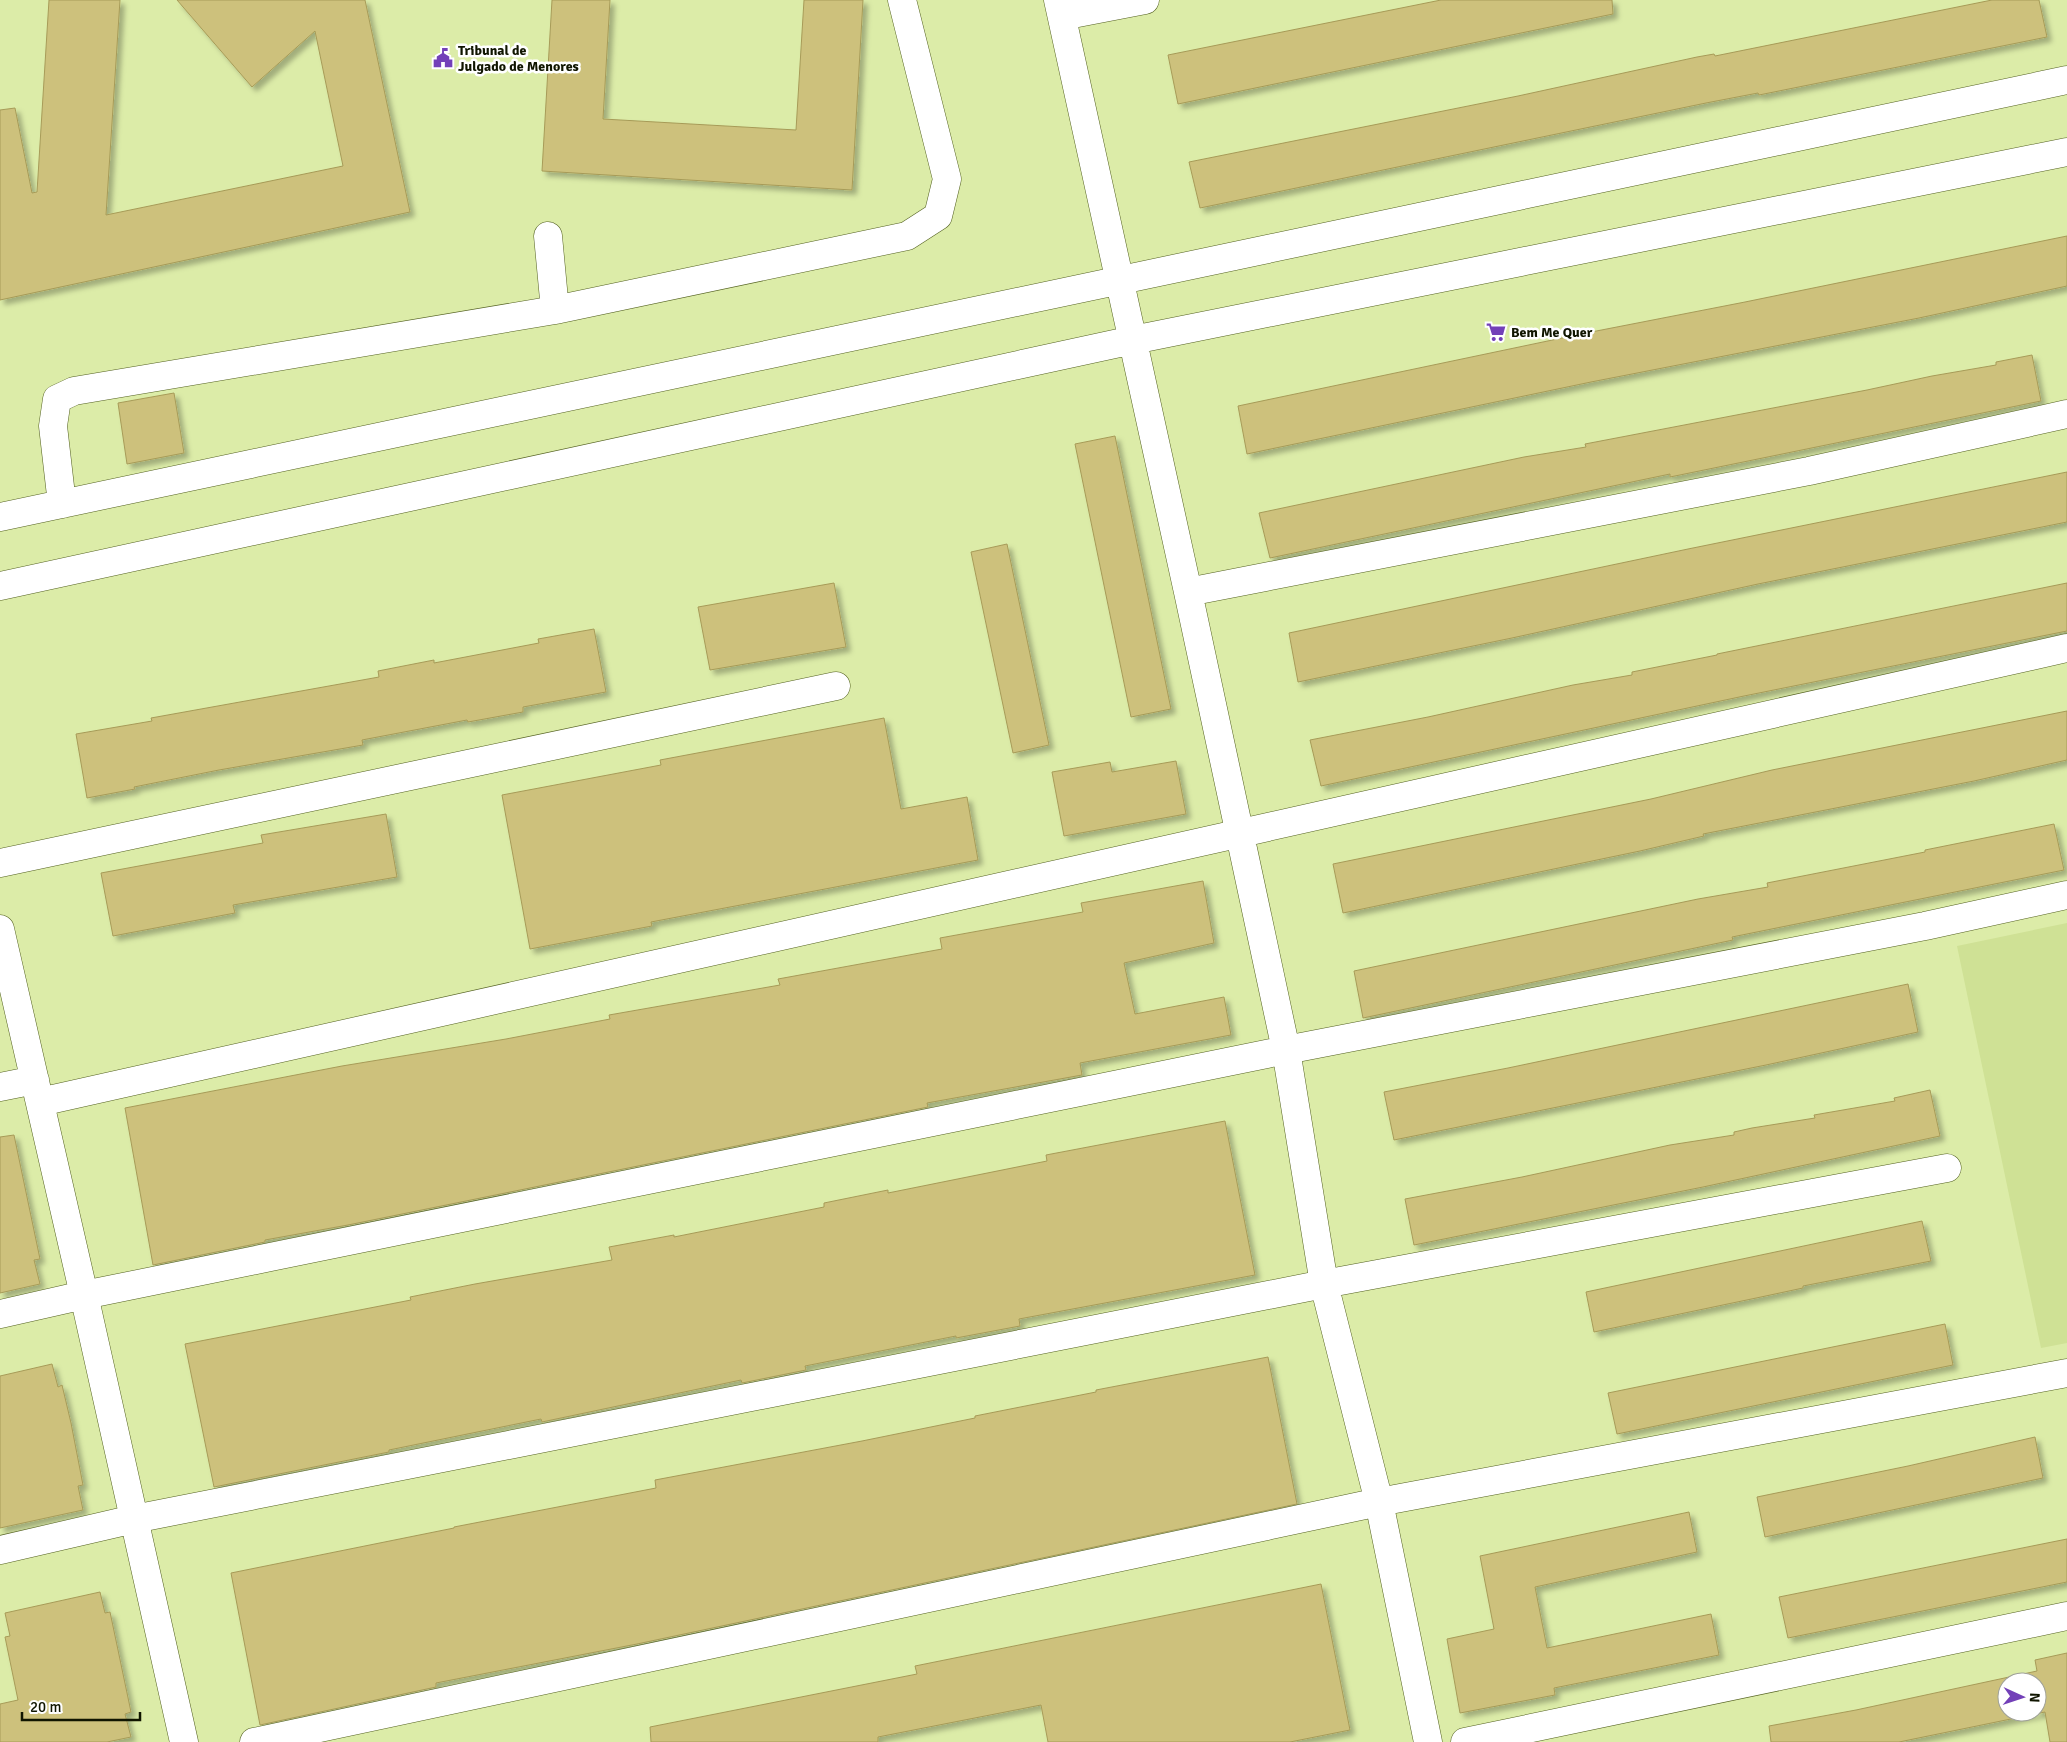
<svg xmlns="http://www.w3.org/2000/svg" width="2067" height="1742" viewBox="0 0 2067 1742" font-family="Signika,sans-serif">
  <defs>
    <filter id="shadow"><feDropShadow dx="4.5" dy="4.5" stdDeviation="2.5" flood-color="#0004"/></filter>
  </defs>
  <rect width="100%" height="100%" fill="#dceca8"/>
  <path fill="#cfe195" d="M2067 923V1343L2041 1348 1957 946Z"/>
  <path fill="#cdc17c" stroke="#a79b58" fill-rule="evenodd" filter="url(#shadow)" d="M49 0H120L106 215 343 166 315 31 252 87 177 0H365L410 212 0 300V110L15 108 32 193 37 192Z
    M552 0H610L603 119 796 130 804 0H863L852 190 542 171Z
    M1441 0H1612L1613 14 1178 104 1168 55Z
    M1992 0H2039L2047 37 1759 95 1758 93 1706 103 1200 208 1189 162 1518 96 1697 57 1714 54 1715 56Z
    M2067 236V286L1919 318 1591 382 1247 454 1238 406 1581 334 1745 302Z
    M2032 355 2041 401 1670 477V474L1270 558 1259 513 1524 457 1586 447 1585 444 1867 390 1932 376 1996 365V362Z
    M174 393 184 453 127 464 118 403Z
    M1115 436 1171 709 1131 717 1075 444Z
    M2067 472V522L1758 584 1512 638 1298 682 1289 633 1688 549Z
    M1007 544 1049 745 1013 753 971 552Z
    M834 583 846 647 710 670 698 607Z
    M2067 583V631L1744 696 1321 786 1310 740 1428 717 1573 685 1632 675V672L1717 655V654Z
    M594 629 606 692 523 707V712L468 722 467 720 362 740 363 745 219 770 134 787 135 789 87 798 76 734 152 721 151 718 379 677 378 671 434 660V663L539 643 538 639Z
    M2067 711V760L1974 781 1703 834 1704 836 1640 851 1343 913 1333 864 1651 799 1772 770Z
    M884 718 901 809 967 797 978 860 651 922 652 926 530 949 502 795 661 765 660 760Z
    M1176 761 1186 814 1064 836 1052 772 1110 762 1112 772Z
    M386 814 397 877 233 905 235 913 113 936 101 873 263 843 261 835Z
    M2054 824 2064 870 1732 937 1733 940 1363 1018 1354 971 1698 899 1768 887 1767 883 1925 852V850Z
    M1203 881 1214 943 1124 963 1135 1014 1224 997 1231 1035 1080 1063 1082 1075 927 1103 928 1107 348 1225 265 1240V1242L153 1265 125 1108 342 1066 506 1039 610 1019 609 1015 780 985 778 979 942 949 940 938 1083 912 1081 903Z
    M1908 984 1918 1032 1766 1065 1394 1140 1384 1092 1508 1068Z
    M1930 1090 1940 1136 1703 1187 1414 1245 1405 1199 1522 1177 1670 1145 1734 1135V1132L1752 1128 1815 1118 1814 1115 1895 1101 1894 1098Z
    M1225 1121 1255 1275 1019 1319 1020 1326 956 1338V1336L805 1366 806 1370 742 1383 741 1380 542 1422 541 1419 389 1450V1452L214 1487 185 1344 411 1300 410 1297 475 1284 612 1260 609 1247 674 1235V1237L824 1207V1203L888 1190V1193L1047 1161 1046 1155Z
    M14 1135 40 1259 34 1260 40 1284 0 1293V1137Z
    M1922 1221 1931 1261 1803 1286V1288L1761 1297 1594 1332 1586 1292Z
    M1945 1324 1953 1365 1617 1434 1608 1393Z
    M1268 1357 1297 1504 637 1644 436 1683V1687L260 1725 231 1573 454 1528V1527L656 1488 655 1480 862 1441 975 1418V1416L1096 1392V1390Z
    M52 1364 58 1387 62 1385 71 1423 83 1485 78 1486 83 1510 0 1528V1376Z
    M2035 1437 2043 1478 1765 1537 1757 1497 1908 1466Z
    M1689 1512 1697 1552 1535 1587 1547 1648 1711 1614 1719 1655 1554 1688 1555 1695 1460 1713 1447 1639 1494 1629 1480 1556Z
    M2067 1539V1582L1788 1638 1779 1597Z
    M1321 1584 1350 1730 1290 1742H1048L1041 1705 878 1737V1742H651L650 1727 917 1674 915 1666Z
    M100 1592 105 1613 110 1612 118 1650 131 1712 125 1714 131 1737 107 1742H0V1704L18 1700 5 1637 10 1636 5 1613Z
    M2067 1653V1742H2050L2045 1712 1899 1742H1771L1769 1726 1856 1710 2037 1671 2035 1660ZM2007 1682H2037V1712H2007Z"/>
  <g fill="none" stroke-linecap="round" stroke-linejoin="round">
    <defs>
      <path id="minor" d="M1058 0 1188 592 1286 1050 1324 1284 1379 1502 1428 1742
        M1062 16 1145 0
        M548 236 555 310
        M62 504 53 426 57 399 74 391 555 310 907 236 938 216 947 179 902 0
        M0 517 2067 80
        M0 586 1133 340 2067 152
        M1188 592 1809 471 2067 414
        M0 863 836 686
        M0 929 84 1295 184 1742
        M0 1087 35 1080
        M40 1102 2067 648
        M0 1314 84 1295 1286 1050 1925 926 2067 895
        M0 1550 134 1519 1324 1284 1947 1168
        M254 1742 1379 1502 2067 1373
        M1465 1742 2067 1616"/>
    </defs>
    <use href="#minor" stroke="#546121" stroke-width="29"/>
    <use href="#minor" stroke="#fff" stroke-width="28"/>
  </g>
  <defs>
    <symbol id="civic-bare" viewBox="-9 -9 18 18"><path d="M-.6-6.5H3V-4.5H.6V-3L4-1V1h2V6H-6V1h2V-1L-.6-3ZM-1.2 2.5V6h2.4V2.5Z" fill="#7340b8" stroke="#fff" stroke-width="2.5" paint-order="stroke"/></symbol>
    <symbol id="supermarket-bare" viewBox="-9 -9 18 18"><path d="M-6-5.5h2.5l.6 2H6L4.5 2H-2.5L-4.4-4H-6ZM-1.5 3.2a1.3 1.3 0 1 0 .1 0ZM3 3.2a1.3 1.3 0 1 0 .1 0Z" fill="#7340b8" stroke="#fff" stroke-width="2.5" paint-order="stroke"/></symbol>
  </defs>
  <g fill-rule="evenodd">
    <use href="#civic-bare" x="429" y="44" width="28" height="28"/>
    <use href="#supermarket-bare" x="1482" y="318" width="28" height="28"/>
  </g>
  <g text-anchor="middle" dominant-baseline="central" stroke-width="5" stroke-linejoin="round" paint-order="stroke">
    <g font-size="14" font-weight="bold" fill="#101500" stroke="#fff" text-anchor="start">
      <text x="458" y="50">Tribunal de<tspan x="458" dy="16">Julgado de Menores</tspan></text>
      <text x="1511" y="332">Bem Me Quer</text>
    </g>
  </g>
  <g transform="translate(2022 1697) rotate(93)"><circle r="24" fill="#ffffff" stroke="#9fa199"/>
  <path d="M0-4L9 19L0 12L-9 19Z" fill="#7340b8"/>
  <text y="-8" font-size="14" font-weight="bold" text-anchor="middle" fill="#101500">N</text>
  </g>
  <path d="M22 1712v8h118v-8" fill="none" stroke="#101500" stroke-width="2.5"/>
  <text x="30" y="1712" font-size="15" fill="#101500" stroke="#ffffff" stroke-width="4" paint-order="stroke">20 m</text>
</svg>
